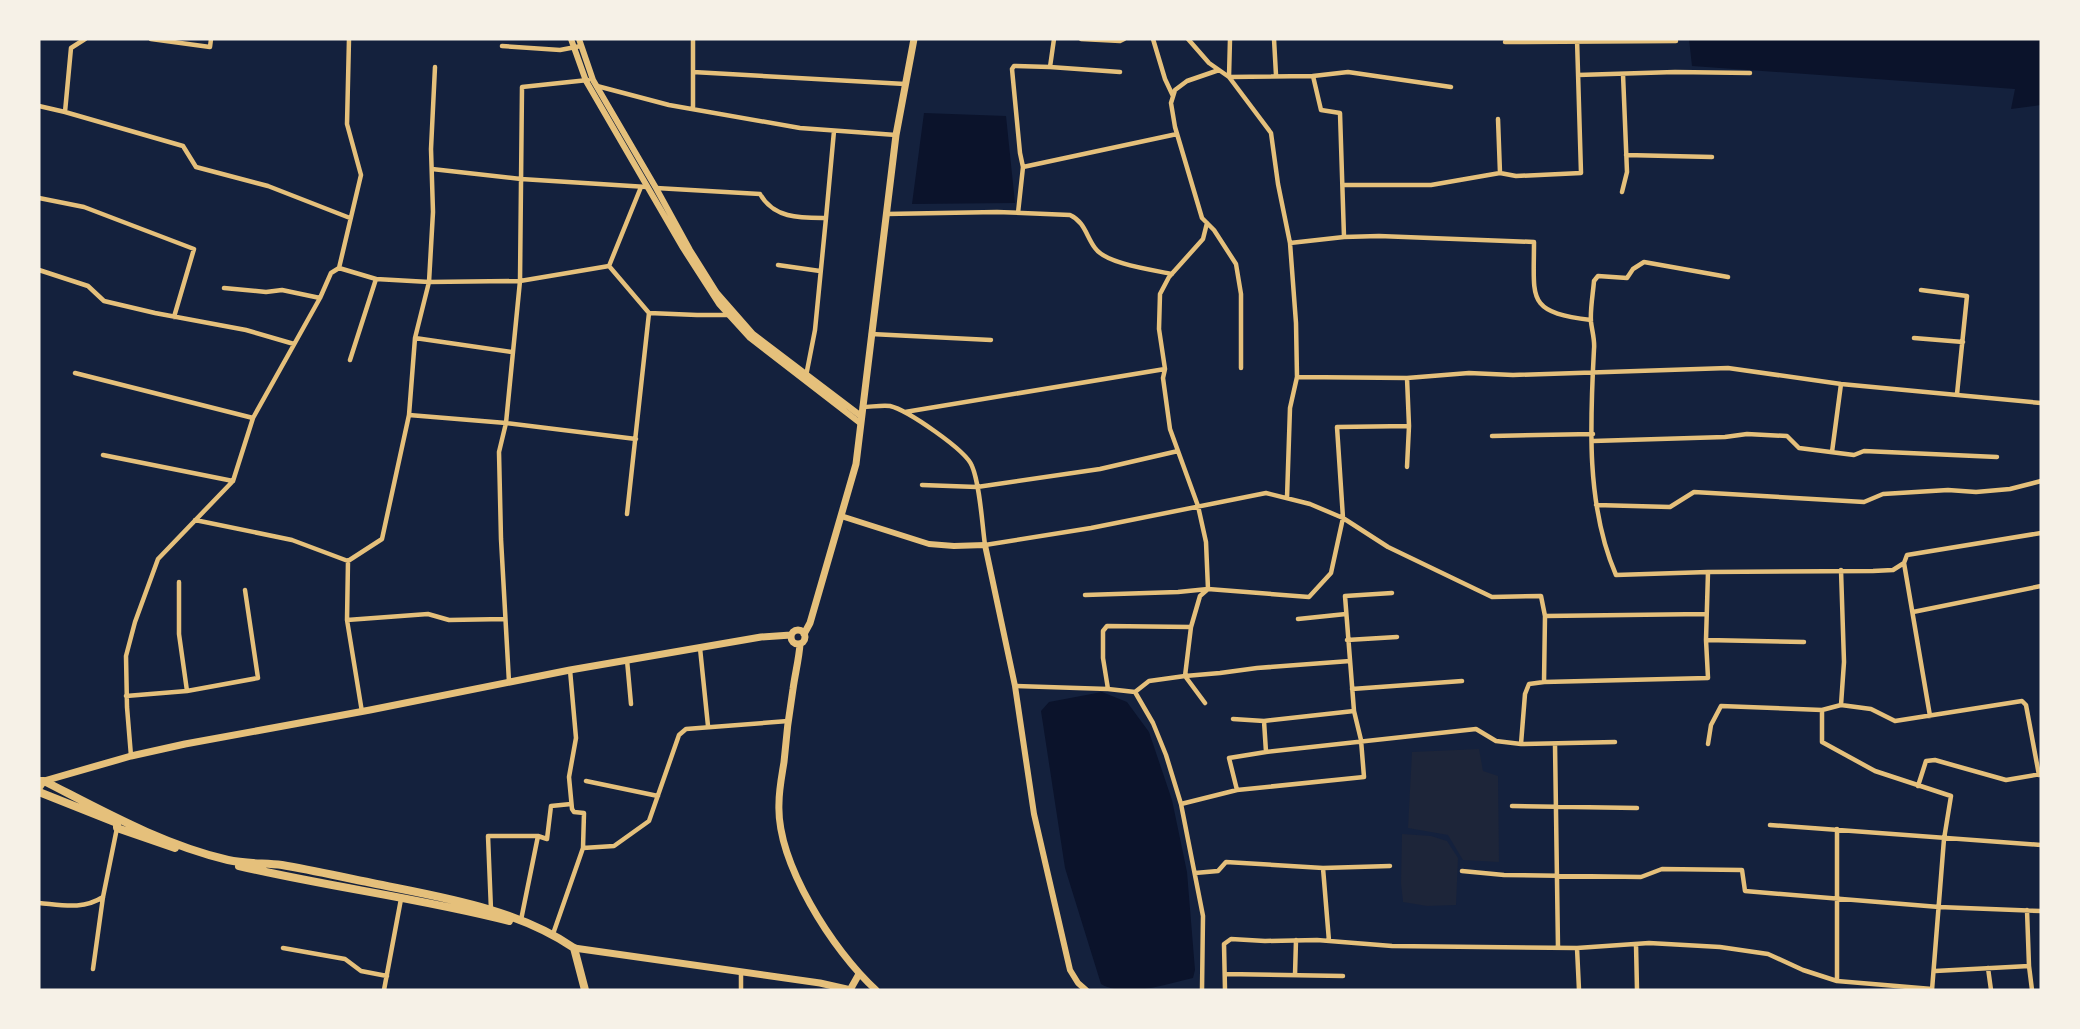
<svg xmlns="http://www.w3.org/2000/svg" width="2080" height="1029" viewBox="0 0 2080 1029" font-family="Arial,sans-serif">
  <rect width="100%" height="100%" fill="#14213d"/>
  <path fill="#1d2539" d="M1479 749 1483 771 1498 776 1499 862 1463 860 1448 835 1408 828 1412 752Z
    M1402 834 1431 836 1447 841 1458 858 1456 905 1427 906 1403 902 1401 883Z"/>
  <path fill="#0b132b" d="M1689 39H2041V105L2011 109 2015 89 1692 66Z
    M924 113 1006 116 1015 203 912 204Z
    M1102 692 1127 702 1149 732 1172 800 1187 872 1195 970 1193 978C1165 984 1127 999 1101 984L1065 868 1041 711 1049 702Z"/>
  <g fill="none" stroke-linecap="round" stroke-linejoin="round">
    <path stroke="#e5c07b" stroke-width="4.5" d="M85 39 71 48 65 112 183 146 196 167 268 186 350 218
      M151 39 210 47 211 39
      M1081 39 1120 41 1124 39
      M1153 39 1165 79 1173 96
      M1188 39 1209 63 1229 77 1271 133 1278 184 1290 243 1296 323 1297 377 1290 408 1287 498
      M1274 39 1276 75
      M1505 42 1676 41
      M502 46 560 50 581 46
      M1050 67 1054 39
      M1219 70 1187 81 1175 90 1171 103 1175 127 1202 218 1214 230 1236 264 1241 294V368
      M693 72 905 84
      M1578 75 1675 72 1750 73
      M1313 76 1321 110 1340 113 1344 237
      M1229 77 1313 76 1348 72 1451 87
      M1229 77 1230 39
      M597 86 669 105 800 128 896 135
      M39 106 65 112
      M693 109V39
      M1626 155 1712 157
      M1023 167 1177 134
      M432 169 521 179 647 187
      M1500 173 1516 176 1581 173 1577 39
      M1343 185H1431L1500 173 1498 119
      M656 188 760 194C774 219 801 218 826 218L815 330 806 376
      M1622 192 1627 172 1623 74
      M39 198 84 207 194 249 174 317
      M1018 213 1023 167 1020 153 1012 69 1014 66 1050 67 1120 72
      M886 214 997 212 1070 215C1085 222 1086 236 1095 248 1106 264 1153 270 1172 274
      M826 218 834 131
      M1290 243 1344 237 1379 236 1534 242C1534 300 1526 312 1591 320
      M778 265 820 271
      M609 266 649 313 697 315H728
      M609 266 641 187
      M339 268 376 279 429 282 520 281 609 266
      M39 270 88 286 104 301 155 313 246 330 294 344
      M1728 277 1644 262 1633 269 1627 278 1598 276 1594 281C1593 294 1590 309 1591 322 1592 331 1595 340 1594 349 1590 423 1586 506 1616 575L1708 572 1873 571 1893 570 1904 563
      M224 288 266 292 282 290 320 298
      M1921 290 1967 296 1957 394
      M871 334 991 340
      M415 338 512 352
      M1914 338 1963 342
      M350 360 376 279
      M75 373 253 418
      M1297 377 1407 378 1469 373 1513 375 1728 368 1841 384 2041 403
      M1407 378 1409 426 1407 467
      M862 407C871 407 881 405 890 406 907 410 966 450 972 466 980 485 982 523 985 545L1091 528 1266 493 1310 504 1343 518 1388 547 1492 597 1541 596 1545 616 1544 682
      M905 412 1165 369
      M409 415 506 423 636 439
      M1492 436 1593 434
      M1593 441 1725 437 1747 434 1787 436 1799 448 1854 455 1864 451 1997 457
      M1832 452 1841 384
      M103 455 233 481
      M922 485 977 487 1100 469 1178 451
      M1596 505 1670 507 1694 492 1864 502 1883 494 1948 490 1976 492 2010 489 2041 481
      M627 514 649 313
      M195 520 292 540 348 561
      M179 582V634L187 691
      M1085 595 1178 592 1208 589 1309 597 1331 573 1343 518 1337 427 1409 426
      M1913 612 2041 586
      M1545 616 1706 614
      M1298 619 1346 614
      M347 620 428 614 449 620 505 619
      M1347 640 1397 637
      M1706 640 1804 642
      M700 648 708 726
      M627 660 631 704
      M509 682 501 539 499 452 506 423 520 281 522 87 588 80
      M1015 686 1108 689 1135 692 1153 723 1166 755 1181 804 1203 916 1202 990
      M1108 689 1103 658V631L1107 626 1191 627
      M1352 689 1462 681
      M1135 692 1149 681 1185 676 1220 673 1257 668 1350 661
      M126 696 187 691 258 678 245 590
      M1205 703 1185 676 1191 627 1200 596 1208 589 1206 542 1198 506 1170 429 1163 378 1165 369 1159 329 1160 294 1169 277 1203 239 1207 223
      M1841 705 1844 662 1841 570
      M1822 710V742L1875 771 1951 796 1944 839 1932 990
      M362 712 347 620 348 561 382 539 409 415 415 338 429 282 433 212 431 149 435 67
      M1930 716 1904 563 1907 555 2041 533
      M1233 719 1264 721
      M1521 744 1525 694 1529 684 1544 682 1708 678 1706 640 1708 572
      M1555 744 1558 948
      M1708 744 1711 725 1721 706 1822 710 1841 705 1871 709 1895 721 2022 701 2026 705 2039 775
      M1266 752 1476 729 1496 741 1521 744 1615 742
      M131 756 127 707 126 656 135 622 158 559 233 481 253 418 320 298 331 273 339 268 361 175 347 124 349 39
      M586 781 658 796
      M1918 786 1926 761 1935 760 2006 780 2041 774
      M1237 790 1229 758 1266 752 1264 721 1354 711
      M1181 804 1237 790 1364 777 1361 740 1354 711 1345 596 1392 593
      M1512 806 1637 808
      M1770 825 2041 845
      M583 848 614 846 649 821 679 735 686 729 788 721
      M1323 868 1329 941
      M1462 871 1504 875 1641 877 1662 869 1742 870 1745 891 1939 907 2041 911
      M1195 873 1218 871 1226 862 1323 868 1390 866
      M39 903C62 905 83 910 103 897
      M491 910 488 836H538L547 839 551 806 571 804
      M2027 910 2029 966 2032 990
      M521 920 538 836
      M553 934 583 848 584 813 574 812 572 809 569 777 576 738 570 670
      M1636 944 1637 990
      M283 948 345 959 361 971 387 976
      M1577 948 1579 990
      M1988 968 1991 990
      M93 969 103 897 117 828
      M1935 971 2029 966
      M1225 974 1343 976
      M1295 975 1296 940
      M1837 981V829
      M384 990 401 899
      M741 990V972
      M1225 990 1224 944 1231 939 1265 941 1317 940 1392 946 1577 948 1649 943 1720 947 1768 954 1803 970 1837 981 1932 989"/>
    <path stroke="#e5c07b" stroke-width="6" d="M571 39 586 81 683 248 719 304 750 338 860 423
      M579 39 593 80 656 188 690 250 717 293 753 334 861 416
      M841 516 929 544 954 546 985 545 1015 686 1034 814 1070 970 1078 983 1086 990"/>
    <path stroke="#e5c07b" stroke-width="7" d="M791 637a7 7 0 1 1 14 0a7 7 0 1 1-14 0Z
      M804 634 810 623 856 464 896 135 914 39
      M800 644C799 659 795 674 793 689 789 713 786 737 784 762 782 775 779 789 779 803 776 862 833 951 876 990
      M39 788 44 781 131 756 185 744 370 710 570 670 761 637 791 635
      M574 948 820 983 851 990
      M850 990 859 974"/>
    <path stroke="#e5c07b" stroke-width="8" d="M39 781H44C103 811 163 845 228 860 245 864 264 863 282 865 312 870 342 877 372 883 440 897 515 908 574 948
      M39 792 117 823V828L175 848
      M239 866C328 887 420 898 509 921
      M574 948 585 990"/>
  </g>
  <rect width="2080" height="1029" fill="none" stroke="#f6f1e7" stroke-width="81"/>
</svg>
